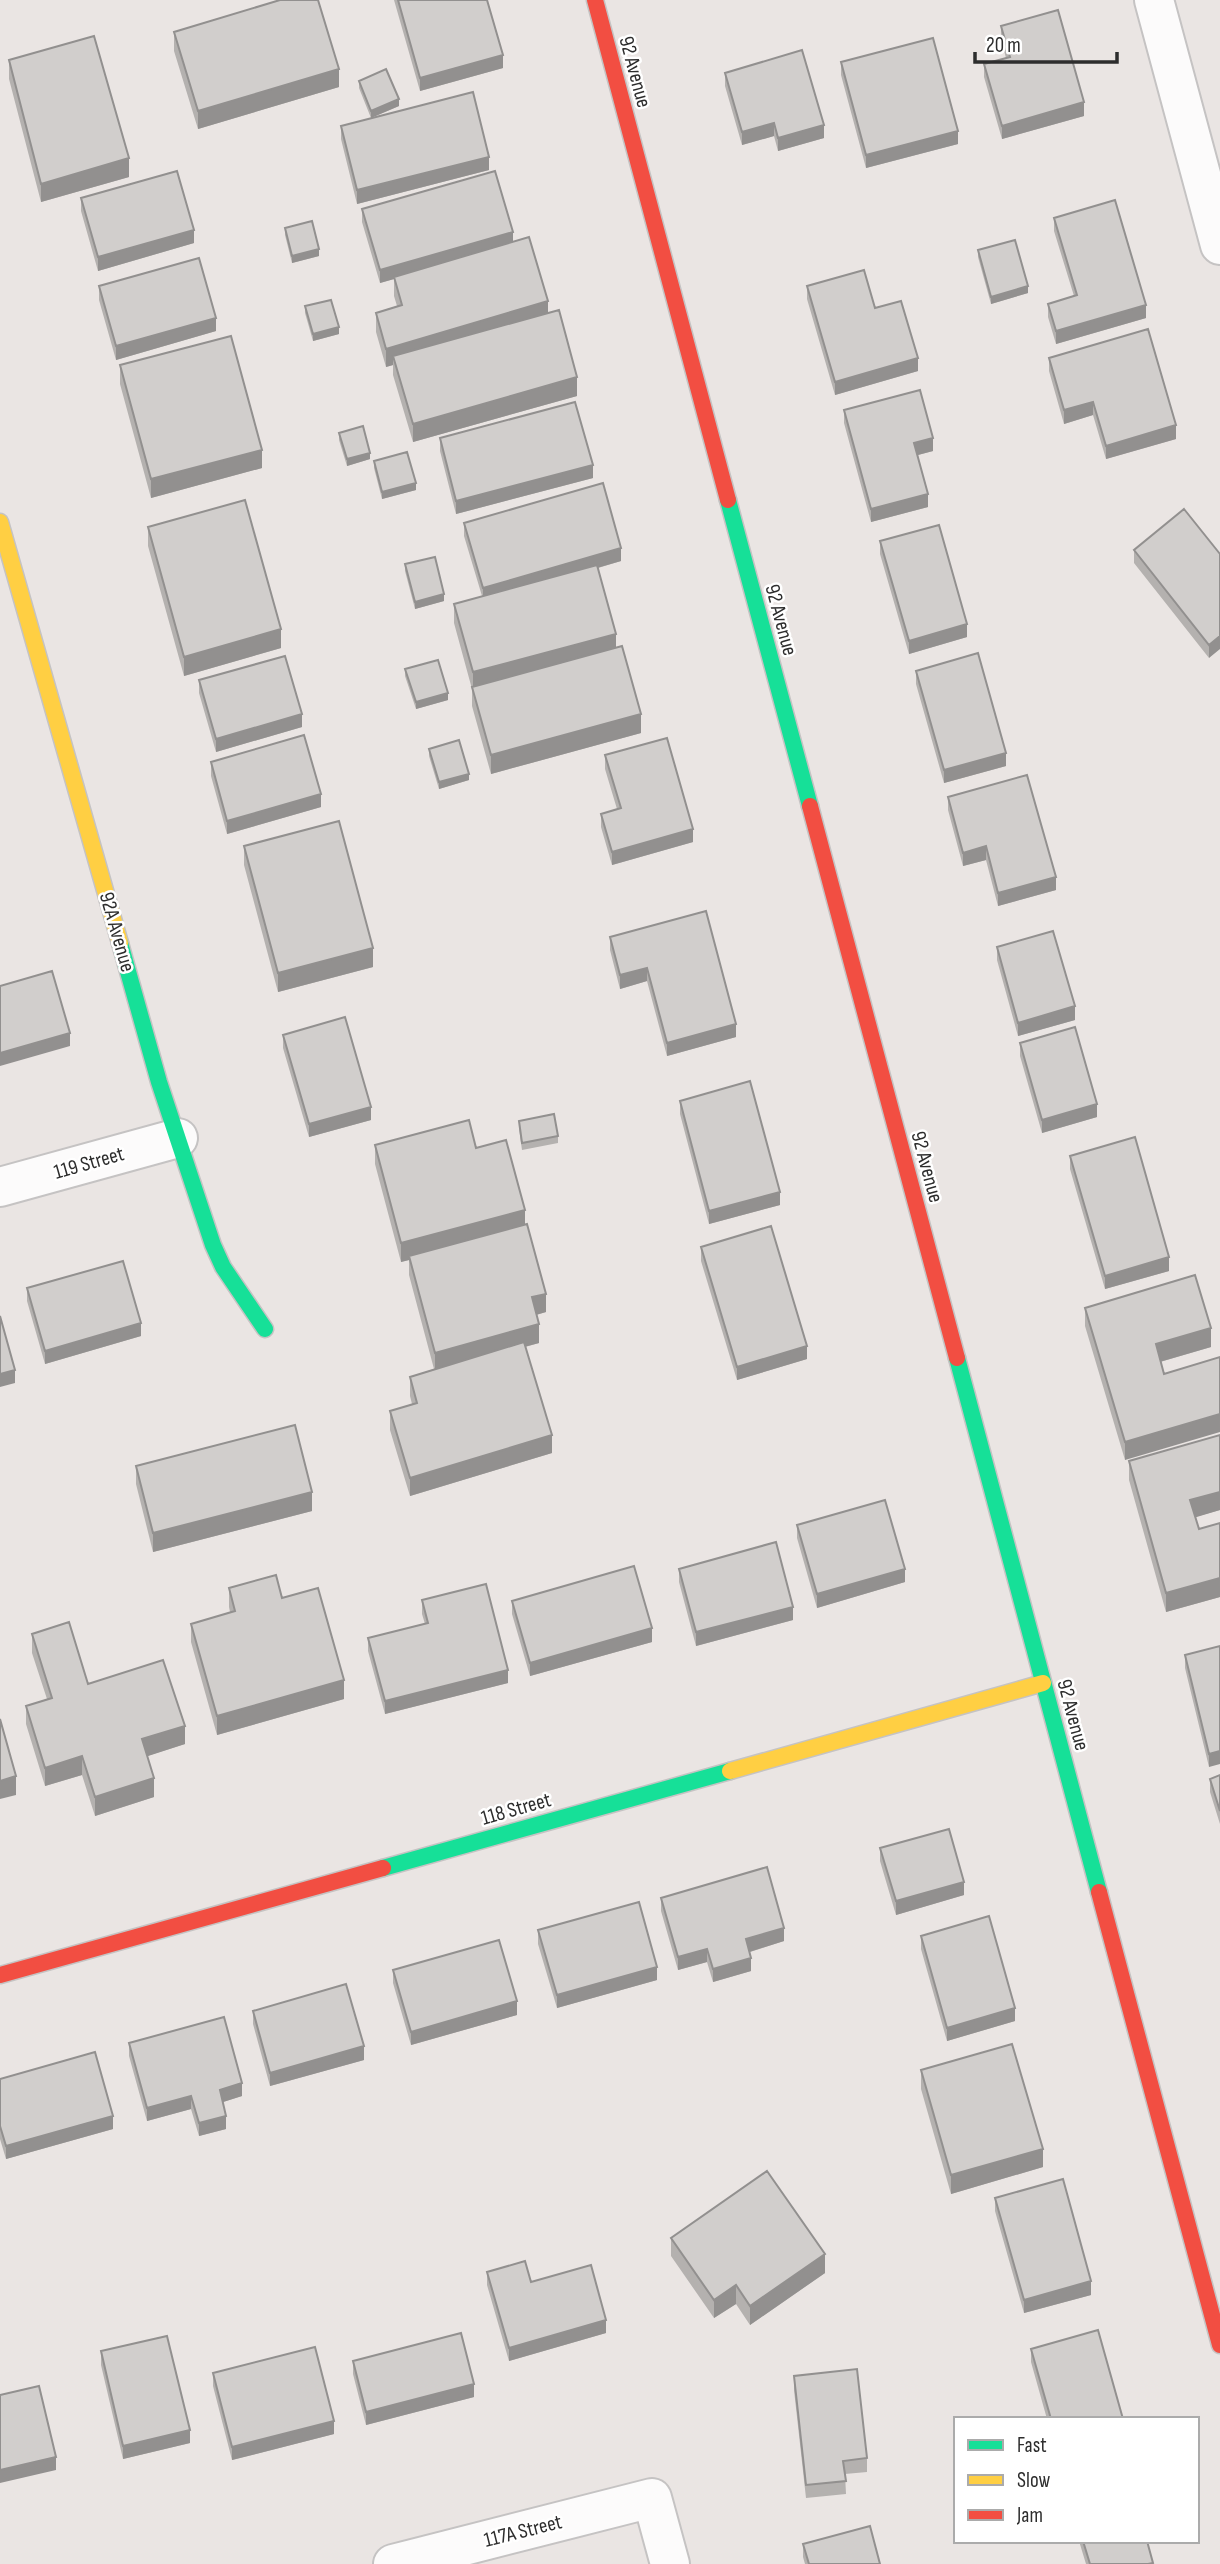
<svg xmlns="http://www.w3.org/2000/svg" width="1220" height="2564" viewBox="0 0 1220 2564" font-family="'Sofia Sans Condensed',sans-serif">
  <rect width="100%" height="100%" fill="#eae5e3"/>
  <g fill="none" stroke-linecap="round" stroke-linejoin="round">
    <defs>
      <path id="street" d="M1154 0 1220 245
        M0 1187 178 1138
        M393 2564 652 2498 670 2564"/>
      <path id="fast" d="M728 500 810 806
        M120 943 159 1082 213 1245 223 1267 265 1329
        M957 1358 1099 1892
        M383 1868 730 1771"/>
      <path id="slow" d="M0 522 120 943
        M730 1771 1043 1683"/>
      <path id="jam" d="M595 0 728 500
        M810 806 957 1358
        M1099 1892 1220 2345
        M0 1975 383 1868"/>
    </defs>
    <use href="#street" stroke="#c5c3c3" stroke-width="42"/>
    <use href="#fast" stroke="#c5c3c3" stroke-width="19"/>
    <use href="#slow" stroke="#c5c3c3" stroke-width="19"/>
    <use href="#jam" stroke="#c5c3c3" stroke-width="19"/>
    <use href="#street" stroke="#fcfbfb" stroke-width="38"/>
    <use href="#fast" stroke="#16e098" stroke-width="16"/>
    <use href="#slow" stroke="#ffcf43" stroke-width="16"/>
    <use href="#jam" stroke="#f24e42" stroke-width="16"/>
  </g>
  <path fill="#b4b1af" d="M394 0H487L503 68 420 91Z
    M1001 26 1084 116 1002 139 984 77V64L1006 58 1001 39Z
    M174 32 339 87 198 129 174 51Z
    M9 60 129 177 41 202 9 79Z
    M841 62 958 144 866 168 841 75Z
    M725 73 824 138 778 151 774 136 742 145 725 86Z
    M359 81 399 106 373 117 489 170 357 204 341 139V126L371 118 359 88Z
    M81 198 194 243 98 271 81 211Z
    M362 209 513 242 548 313 577 396 413 442 393 375V365L386 367 376 332V313L397 306 394 296V279L380 283 362 222Z
    M1054 218 1146 318 1056 344 1048 317V304L1074 296 1054 231Z
    M285 228 319 256 292 263 285 235Z
    M978 250 1028 293 991 304 978 257Z
    M99 286 216 331 116 360 99 300Z
    M807 286 875 308 918 371 835 395 807 299Z
    M305 306 339 334 313 341 305 313Z
    M1049 358 1176 439 1106 459 1093 415 1064 424 1049 371Z
    M120 365 262 468 151 498 120 384Z
    M844 410 933 451 918 455 928 507 871 522 844 423Z
    M339 433 370 459 347 466 339 440Z
    M440 438 593 478 456 514 440 451Z
    M374 461 416 490 382 499 374 468Z
    M464 523 621 561 598 568 616 648 641 733 491 774 472 706V689L454 623V604L482 596 464 536Z
    M148 527 281 648 184 676 148 546Z
    M880 541 967 637 909 654 880 554Z
    M1134 550 1220 554 1209 658 1134 563Z
    M405 564 444 601 415 609 405 571Z
    M405 669 448 700 416 709 405 676Z
    M916 671 1006 766 944 783 916 684Z
    M199 680 302 727 216 752 199 693Z
    M429 749 469 780 439 789 429 756Z
    M605 755 693 842 612 865 601 827V814L617 809 605 769Z
    M211 762 321 807 227 834 211 776Z
    M948 797 1056 890 998 906 986 860 963 866 948 810Z
    M244 846 373 967 278 992 244 865Z
    M610 937 736 1037 667 1056 647 981 620 989 610 950Z
    M997 947 1075 1020 1018 1036 997 960Z
    M283 1035 371 1120 309 1137 283 1048Z
    M1020 1043 1097 1117 1042 1133 1020 1056Z
    M680 1101 780 1205 709 1224 680 1114Z
    M519 1121 558 1136V1143L522 1150 519 1128Z
    M375 1145 476 1148 525 1225 546 1312 536 1315 539 1343 525 1347 552 1453 410 1496 390 1430V1411L412 1404 410 1396V1377L434 1369 409 1275V1260L401 1262 375 1164Z
    M1070 1156 1169 1271 1105 1289 1070 1169Z
    M701 1247 807 1359 737 1380 701 1261Z
    M27 1288 141 1336 45 1364 27 1301Z
    M1085 1308 1211 1347 1160 1362 1125 1460 1085 1326Z
    M1129 1461 1220 1510 1195 1517 1199 1529 1220 1523V1597L1166 1612 1129 1480Z
    M136 1466 312 1511 153 1552 136 1484Z
    M797 1525 905 1582 817 1608 797 1538Z
    M679 1569 793 1620 696 1646 679 1582Z
    M229 1588 282 1598 344 1699 217 1735 191 1642V1624L230 1612 229 1607Z
    M422 1600 508 1683 385 1714 368 1651V1638L425 1624 422 1614Z
    M512 1601 652 1642 530 1676 512 1614Z
    M32 1634 88 1684 185 1744 147 1756 154 1797 95 1816 82 1775 45 1786 26 1724V1706L47 1699 32 1653Z
    M1220 1646 1209 1767 1185 1668V1655Z
    M1220 1775V1824L1210 1792V1779Z
    M880 1848 964 1895 896 1915 880 1861Z
    M661 1898 784 1941 750 1952 751 1971 713 1982 707 1962 678 1970 661 1911Z
    M538 1930 657 1980 557 2008 538 1944Z
    M921 1936 1015 2021 947 2041 921 1949Z
    M393 1970 517 2015 411 2045 393 1983Z
    M253 2011 364 2060 270 2086 253 2024Z
    M129 2043 242 2096 223 2102 226 2129 199 2136 191 2109 147 2121 129 2056Z
    M921 2070 1043 2167 951 2194 921 2089Z
    M0 2079 113 2129 6 2159 0 2139Z
    M995 2198 1091 2295 1024 2313 995 2211Z
    M671 2238 825 2273 750 2325 736 2304 714 2318 671 2256Z
    M487 2272 531 2282 606 2333 509 2361 487 2285Z
    M1031 2349 1123 2419H1047L1031 2362Z
    M101 2351 190 2443 123 2459 101 2365Z
    M353 2361 474 2397 366 2425 353 2374Z
    M213 2373 334 2434 232 2460 213 2386Z
    M794 2376 867 2458V2472L845 2474 846 2494 806 2498 794 2390Z
    M1079 2541H1147L1153 2564H1086Z
    M803 2544 880 2564H805L803 2557Z"/>
  <path fill="#92908f" d="M503 55V68L420 91V78Z
    M339 69V87L198 129V111Z
    M399 99V106L371 118V111Z
    M1084 102V116L1002 139V126Z
    M774 123V136L742 145V132Z
    M824 125V138L778 151V138Z
    M958 131V144L866 168V155Z
    M489 157V170L357 204V190Z
    M129 158V177L41 202V184Z
    M194 230V243L98 271V257Z
    M513 232V245L380 283V270Z
    M319 249V256L292 263V256Z
    M1028 286V293L991 304V297Z
    M548 301V319L393 356V365L386 367V349Z
    M1146 305V318L1056 344V331Z
    M216 318V331L116 360V346Z
    M339 327V334L313 341V334Z
    M918 358V371L835 395V382Z
    M577 377V396L413 442V424Z
    M1093 402V415L1064 424V410Z
    M1176 425V439L1106 459V446Z
    M933 438V451L914 456V443Z
    M262 450V468L151 498V479Z
    M370 453V459L347 466V459Z
    M593 465V478L456 514V501Z
    M416 483V490L382 499V492Z
    M928 494V507L871 522V509Z
    M621 548V561L483 601V588Z
    M444 594V601L415 609V602Z
    M967 624V637L909 654V641Z
    M281 629V648L184 676V657Z
    M616 634V652L473 691V672Z
    M1220 636V649L1209 658V645Z
    M448 693V700L416 709V702Z
    M302 714V727L216 752V739Z
    M641 714V733L491 774V755Z
    M1006 753V766L944 783V770Z
    M469 774V780L439 789V782Z
    M321 794V807L227 834V821Z
    M693 829V842L612 865V852Z
    M986 846V860L963 866V853Z
    M1056 877V890L998 906V893Z
    M373 948V967L278 992V973Z
    M647 968V981L620 989V975Z
    M1075 1006V1020L1018 1036V1023Z
    M736 1024V1037L667 1056V1043Z
    M70 1033V1046L0 1066V1053Z
    M1097 1104V1117L1042 1133V1120Z
    M371 1107V1120L309 1137V1124Z
    M780 1192V1205L709 1224V1211Z
    M525 1210V1228L409 1256V1260L401 1262V1243Z
    M1169 1257V1271L1105 1289V1276Z
    M546 1294V1312L532 1316V1297Z
    M141 1323V1336L45 1364V1351Z
    M539 1324V1343L435 1371V1353Z
    M1211 1328V1347L1156 1363V1344Z
    M807 1346V1359L737 1380V1367Z
    M15 1370V1383L0 1387V1374Z
    M1220 1414V1432L1125 1460V1442Z
    M552 1435V1453L410 1496V1478Z
    M312 1492V1511L153 1552V1533Z
    M1220 1492V1510L1190 1519V1500Z
    M905 1569V1582L817 1608V1594Z
    M1220 1578V1597L1166 1612V1593Z
    M793 1607V1620L696 1646V1632Z
    M652 1628V1642L530 1676V1663Z
    M508 1670V1683L385 1714V1701Z
    M344 1680V1699L217 1735V1716Z
    M185 1726V1744L142 1758V1739Z
    M1220 1751V1764L1209 1767V1754Z
    M82 1756V1775L45 1786V1768Z
    M16 1776V1795L0 1799V1781Z
    M154 1778V1797L95 1816V1797Z
    M964 1882V1895L896 1915V1901Z
    M784 1928V1941L746 1953V1939Z
    M707 1949V1962L678 1970V1957Z
    M751 1958V1971L713 1982V1969Z
    M657 1967V1980L557 2008V1995Z
    M517 2001V2015L411 2045V2032Z
    M1015 2008V2021L947 2041V2028Z
    M364 2046V2060L270 2086V2073Z
    M242 2083V2096L220 2103V2090Z
    M191 2096V2109L147 2121V2108Z
    M113 2116V2129L6 2159V2146Z
    M226 2116V2129L199 2136V2123Z
    M1043 2149V2167L951 2194V2175Z
    M825 2254V2273L750 2325V2306Z
    M1091 2281V2295L1024 2313V2300Z
    M736 2285V2304L714 2318V2300Z
    M606 2320V2333L509 2361V2348Z
    M474 2384V2397L366 2425V2412Z
    M334 2421V2434L232 2460V2447Z
    M190 2430V2443L123 2459V2446Z
    M56 2457V2470L0 2483V2470Z"/>
  <path fill="#d1cecc" stroke="#92908f" stroke-width="2" d="M280 0H318L339 69 198 111 174 32Z
    M398 0H487L503 55 420 78Z
    M1058 10 1084 102 1002 126 984 64 1010 57 1001 26Z
    M94 36 129 158 41 184 9 60Z
    M933 38 958 131 866 155 841 62Z
    M802 50 824 125 778 138 774 123 742 132 725 73Z
    M386 69 399 99 371 111 359 81Z
    M473 92 489 157 357 190 341 126Z
    M177 171 194 230 98 257 81 198Z
    M495 171 513 232 380 270 362 209Z
    M1115 200 1146 305 1056 331 1048 304 1077 295 1054 218Z
    M312 221 319 249 292 256 285 228Z
    M529 237 548 301 386 349 376 313 402 305 394 277Z
    M1015 240 1028 286 991 297 978 250Z
    M199 258 216 318 116 346 99 286Z
    M864 270 875 308 901 301 918 358 835 382 807 286Z
    M331 300 339 327 313 334 305 306Z
    M559 310 577 377 413 424 393 356Z
    M1148 329 1176 425 1106 446 1093 402 1064 410 1049 358Z
    M231 336 262 450 151 479 120 365Z
    M920 390 933 438 914 443 928 494 871 509 844 410Z
    M575 402 593 465 456 501 440 438Z
    M363 426 370 453 347 459 339 433Z
    M407 452 416 483 382 492 374 461Z
    M603 483 621 548 483 588 464 523Z
    M245 500 281 629 184 657 148 527Z
    M1184 509 1220 554V636L1209 645 1134 550Z
    M939 525 967 624 909 641 880 541Z
    M435 557 444 594 415 602 405 564Z
    M597 565 616 634 473 672 454 604Z
    M622 646 641 714 491 755 472 687Z
    M978 653 1006 753 944 770 916 671Z
    M285 656 302 714 216 739 199 680Z
    M438 660 448 693 416 702 405 669Z
    M304 735 321 794 227 821 211 762Z
    M667 738 693 829 612 852 601 814 621 808 605 755Z
    M459 740 469 774 439 782 429 749Z
    M1027 775 1056 877 998 893 986 846 963 853 948 797Z
    M339 821 373 948 278 973 244 846Z
    M706 911 736 1024 667 1043 647 968 620 975 610 937Z
    M1053 931 1075 1006 1018 1023 997 947Z
    M52 971 70 1033 0 1053V986Z
    M345 1017 371 1107 309 1124 283 1035Z
    M1075 1027 1097 1104 1042 1120 1020 1043Z
    M750 1081 780 1192 709 1211 680 1101Z
    M554 1114 558 1136 522 1143 519 1121Z
    M469 1120 476 1148 506 1140 525 1210 401 1243 375 1145Z
    M1135 1137 1169 1257 1105 1276 1070 1156Z
    M527 1224 546 1294 532 1297 539 1324 435 1353 409 1256Z
    M771 1226 807 1346 737 1367 701 1247Z
    M123 1261 141 1323 45 1351 27 1288Z
    M1195 1275 1211 1328 1156 1344 1164 1374 1220 1357V1414L1125 1442 1085 1308Z
    M0 1316 15 1370 0 1374Z
    M524 1342 552 1435 410 1478 390 1411 417 1403 410 1377Z
    M295 1425 312 1492 153 1533 136 1466Z
    M1220 1435V1492L1190 1500 1199 1529 1220 1523V1578L1166 1593 1129 1461Z
    M885 1500 905 1569 817 1594 797 1525Z
    M776 1542 793 1607 696 1632 679 1569Z
    M634 1566 652 1628 530 1663 512 1601Z
    M276 1575 282 1598 318 1588 344 1680 217 1716 191 1624 235 1611 229 1588Z
    M486 1584 508 1670 385 1701 368 1638 428 1623 422 1600Z
    M69 1622 88 1684 163 1660 185 1726 142 1739 154 1778 95 1797 82 1756 45 1768 26 1706 52 1698 32 1634Z
    M1220 1646V1751L1209 1754 1185 1655Z
    M0 1719 16 1776 0 1781Z
    M1220 1775V1811L1210 1779Z
    M949 1829 964 1882 896 1901 880 1848Z
    M767 1867 784 1928 746 1939 751 1958 713 1969 707 1949 678 1957 661 1898Z
    M639 1902 657 1967 557 1995 538 1930Z
    M989 1916 1015 2008 947 2028 921 1936Z
    M499 1940 517 2001 411 2032 393 1970Z
    M346 1984 364 2046 270 2073 253 2011Z
    M224 2017 242 2083 220 2090 226 2116 199 2123 191 2096 147 2108 129 2043Z
    M1012 2044 1043 2149 951 2175 921 2070Z
    M95 2052 113 2116 6 2146 0 2126V2079Z
    M767 2171 825 2254 750 2306 736 2285 714 2300 671 2238Z
    M1063 2179 1091 2281 1024 2300 995 2198Z
    M525 2261 531 2282 591 2265 606 2320 509 2348 487 2272Z
    M1098 2330 1123 2419H1051L1031 2349Z
    M461 2333 474 2384 366 2412 353 2361Z
    M167 2336 190 2430 123 2446 101 2351Z
    M315 2347 334 2421 232 2447 213 2373Z
    M857 2369 867 2458 843 2461 846 2481 806 2485 794 2376Z
    M39 2386 56 2457 0 2470V2395Z
    M870 2526 880 2564H809L803 2544Z
    M1083 2541H1147L1153 2563 1148 2564H1090Z"/>
  <g text-anchor="middle" dominant-baseline="central" stroke-width="5" stroke-linejoin="round" paint-order="stroke">
    <g font-size="21" fill="#2d2d2d" stroke="#fff">
      <text transform="translate(635 72) rotate(75)">92 Avenue</text>
      <text transform="translate(781 620) rotate(75)">92 Avenue</text>
      <text transform="translate(117 932) rotate(74)">92A Avenue</text>
      <text transform="translate(89 1163) rotate(-16)">119 Street</text>
      <text transform="translate(927 1167) rotate(75)">92 Avenue</text>
      <text transform="translate(1073 1715) rotate(75)">92 Avenue</text>
      <text transform="translate(516 1809) rotate(-16)">118 Street</text>
      <text transform="translate(523 2531) rotate(-14)">117A Street</text>
    </g>
  </g>
  <rect x="954" y="2417" width="245" height="126" fill="#ffffff" stroke="#ababab" stroke-width="2"/>
  <rect x="968" y="2440" width="35" height="10" fill="#16e098" stroke="#ababab" stroke-width="2"/>
  <text x="1017" y="2452" font-size="21" fill="#2d2d2d">Fast</text>
  <rect x="968" y="2475" width="35" height="10" fill="#ffcf43" stroke="#ababab" stroke-width="2"/>
  <text x="1017" y="2487" font-size="21" fill="#2d2d2d">Slow</text>
  <rect x="968" y="2510" width="35" height="10" fill="#f24e42" stroke="#ababab" stroke-width="2"/>
  <text x="1017" y="2522" font-size="21" fill="#2d2d2d">Jam</text>
  <path d="M975 52v10h142v-10" fill="none" stroke="#2d2d2d" stroke-width="3.5"/>
  <text x="986" y="52" font-size="21" fill="#2d2d2d" stroke="#ffffff" stroke-width="5" paint-order="stroke">20 m</text>
</svg>
